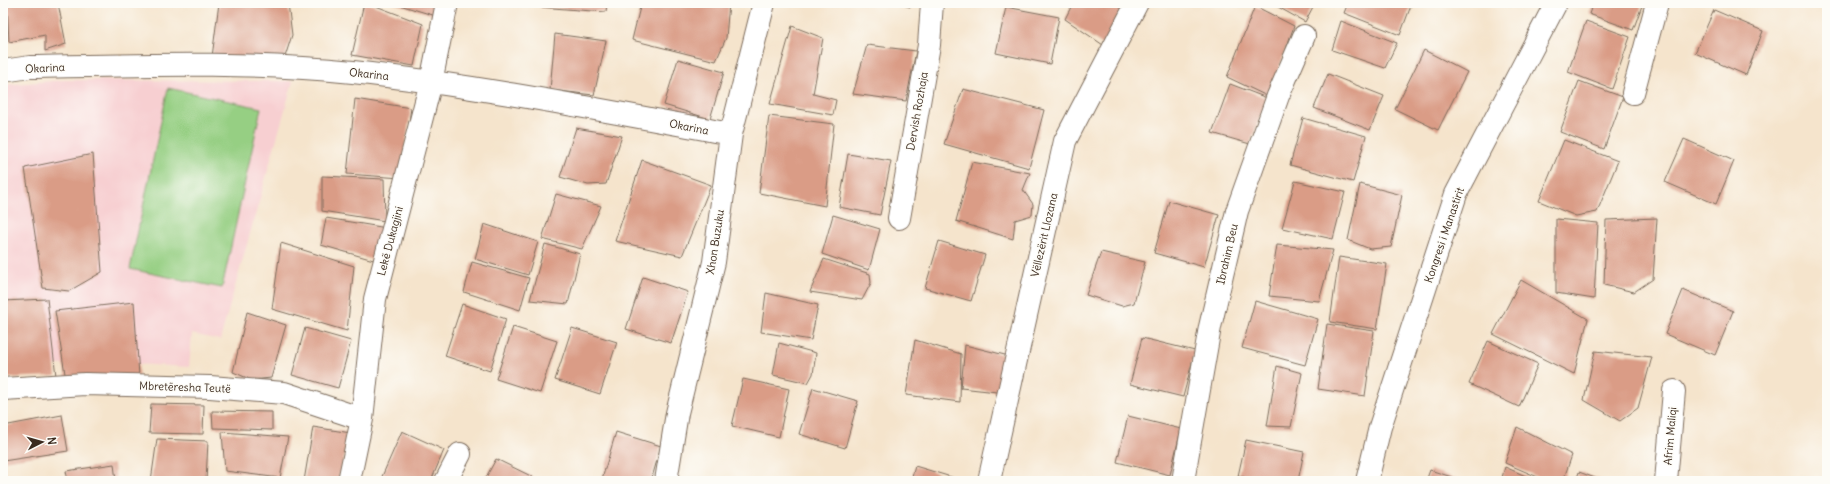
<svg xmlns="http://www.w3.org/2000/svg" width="1830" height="484" viewBox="0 0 1830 484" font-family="Delius,sans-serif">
  <rect width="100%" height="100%" fill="#fdfcf7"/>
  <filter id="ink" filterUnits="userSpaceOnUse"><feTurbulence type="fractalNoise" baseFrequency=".025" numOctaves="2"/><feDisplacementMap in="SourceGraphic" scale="8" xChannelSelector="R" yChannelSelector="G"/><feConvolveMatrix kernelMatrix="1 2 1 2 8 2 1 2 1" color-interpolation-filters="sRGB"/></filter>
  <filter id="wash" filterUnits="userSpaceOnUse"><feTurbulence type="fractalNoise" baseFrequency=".012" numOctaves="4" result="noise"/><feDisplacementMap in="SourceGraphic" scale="16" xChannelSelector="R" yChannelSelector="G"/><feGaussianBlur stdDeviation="0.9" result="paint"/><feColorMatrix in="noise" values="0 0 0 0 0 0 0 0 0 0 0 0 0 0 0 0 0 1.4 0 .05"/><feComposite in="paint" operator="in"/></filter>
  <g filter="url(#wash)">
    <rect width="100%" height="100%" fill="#f5e4cc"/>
    <path fill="#f7cfd1" d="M64 80 293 81 220 340 192 334 189 367 135 364H77L3 368V85Z"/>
    <path fill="#96cf83" stroke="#687c50" d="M168 88 261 108 222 288 130 269Z"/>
    <g id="blocks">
      <path fill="#da9c86" d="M7 3H58L66 44 45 51V35L9 42Z
        M219 3H288L292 35 284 60 212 57Z
        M364 3H368L423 24 414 66 352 55Z
        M393 3H438L436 16Z
        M540 3H607L606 12 539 7Z
        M641 3H729L726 38 716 61 632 40Z
        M896 3H911L910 7Z
        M1073 3H1114L1125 11 1106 47 1065 19Z
        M1271 3H1315L1305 22Z
        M1348 3H1412L1400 35 1344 13Z
        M1593 3H1643L1633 30 1589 14Z
        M1255 6 1294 26 1269 97 1227 77Z
        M1006 7 1059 17 1050 64 996 53Z
        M1714 10 1763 31 1746 75 1695 53Z
        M1341 21 1397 43 1385 68 1332 50Z
        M1586 21 1630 37 1612 89 1568 72Z
        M792 26 823 38 813 94 836 100 833 115 770 104Z
        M555 34 606 41 594 95 550 90Z
        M867 45 916 51 906 101 853 94Z
        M1424 50 1467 72 1438 130 1395 109Z
        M678 59 724 72 710 119 664 105Z
        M1328 74 1384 96 1370 130 1314 108Z
        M1579 81 1623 97 1604 149 1560 132Z
        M1230 84 1267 98 1250 144 1212 133Z
        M963 89 1044 110 1029 168 944 144Z
        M355 99 411 108 401 178 347 174Z
        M769 116 834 124 825 206 759 193Z
        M1303 118 1366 136 1353 182 1290 165Z
        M576 128 622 136 606 184 588 185 560 177Z
        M1684 139 1734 161 1716 204 1665 182Z
        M1564 140 1618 161 1597 212 1576 216 1539 201Z
        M93 154 102 272 69 291 43 288 25 168Z
        M848 154 891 161 880 215 839 207Z
        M642 160 711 185 682 256 615 241Z
        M972 162 1030 173 1023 190 1033 204 1032 215 1015 220 1013 239 956 221Z
        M322 176 384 179 385 221 322 211Z
        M1295 181 1345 192 1333 239 1282 228Z
        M1360 184 1402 195 1391 247 1370 249 1348 240Z
        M556 194 601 206 582 249 542 239Z
        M1169 201 1219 215 1204 267 1154 253Z
        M833 215 880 229 869 270 822 254Z
        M326 218 387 228 377 261 321 245Z
        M1657 218 1653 279 1634 292 1604 285 1606 220Z
        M1556 219 1598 223 1594 299 1556 293Z
        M484 224 538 242 528 275 475 259Z
        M939 241 985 255 971 301 925 288Z
        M281 243 354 266 347 331 272 309Z
        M545 244 580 254 568 304 530 300Z
        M1277 245 1333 250 1319 301 1269 296Z
        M1101 252 1145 262 1134 303 1122 306 1086 295Z
        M1339 257 1387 264 1377 329 1330 322Z
        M824 259 870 274 871 283 862 300 810 292Z
        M472 262 529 278 520 310 464 292Z
        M643 277 688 292 671 343 626 329Z
        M1521 280 1588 319 1574 374 1493 334Z
        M1683 290 1733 311 1715 355 1665 334Z
        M766 293 818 305 811 340 761 332Z
        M47 299 56 376 3 378V301Z
        M1255 301 1318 319 1305 365 1242 348Z
        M134 302 139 376 66 380 55 311Z
        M462 304 506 319 490 371 445 356Z
        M247 312 286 325 271 378 252 380 233 372Z
        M1327 324 1374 331 1365 396 1318 389Z
        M513 327 557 341 540 393 496 379Z
        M305 328 351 341 338 388 292 375Z
        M572 328 617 342 600 394 555 380Z
        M1142 338 1195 351 1183 397 1130 384Z
        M915 340 961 354 960 402 906 395Z
        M1488 341 1538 364 1519 407 1469 384Z
        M779 343 816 353 813 374 808 383 773 375Z
        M965 345 1009 356 997 392 961 388Z
        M1595 351 1652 357 1638 408 1620 421 1584 400Z
        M1277 366 1302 373 1291 427 1267 426Z
        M743 379 789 389 779 437 732 426Z
        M813 388 858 401 845 448 799 434Z
        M151 404 204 405 203 434 149 433Z
        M212 411 272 412V430L213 428Z
        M62 415 68 451 3 461V426Z
        M1128 416 1181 429 1170 475 1117 462Z
        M313 427 351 433 338 481H304Z
        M1517 427 1572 455 1563 481H1547L1505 463Z
        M402 431 444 450 431 481H380Z
        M222 432 288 437 280 478 225 471Z
        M616 432 661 446 651 481H608L602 479Z
        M157 439 208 441 206 481H151Z
        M1246 440 1304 452 1298 481H1262L1238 476Z
        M496 459 537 479V481H484Z
        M114 464 116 481H68L66 471Z
        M915 466 961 480V481H911Z
        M1505 467 1537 481H1501Z
        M1430 470 1464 481H1426Z
        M1579 472 1603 481H1576Z"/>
    </g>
  </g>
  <g filter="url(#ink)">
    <use href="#blocks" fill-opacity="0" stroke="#7c6b5b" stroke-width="1"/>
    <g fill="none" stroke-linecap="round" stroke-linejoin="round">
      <defs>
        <path id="street" d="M3 71 30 67C138 65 246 61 353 72 480 86 605 111 731 134
          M1633 93 1657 3
          M899 218 929 45 932 3
          M3 389 85 384 210 387 284 393 362 419
          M349 481 362 419 375 299 431 82 447 3
          M446 481 460 454
          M666 481 677 413 714 262 731 134 764 3
          M989 481 1065 141 1137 3
          M1183 481 1210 327 1237 211 1278 96 1304 36
          M1367 481 1380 427 1456 194 1556 3
          M1666 481 1674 391"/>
      </defs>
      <use href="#street" stroke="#7c6b5b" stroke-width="24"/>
      <use href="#street" stroke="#fff" stroke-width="22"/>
    </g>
  </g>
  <g text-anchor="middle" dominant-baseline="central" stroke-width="3" stroke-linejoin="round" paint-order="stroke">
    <g font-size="11" fill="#3b2a1e" stroke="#fdfcf7">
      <text transform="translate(45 68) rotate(-3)">Okarina</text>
      <text transform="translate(369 74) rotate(6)">Okarina</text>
      <text transform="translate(917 111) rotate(-80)">Dervish Rozhaja</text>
      <text transform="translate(689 127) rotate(11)">Okarina</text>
      <text transform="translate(1044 235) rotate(-77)">Vëllezërit Llozana</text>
      <text transform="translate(1444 235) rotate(-71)">Kongresi i Manastirit</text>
      <text transform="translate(390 241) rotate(-75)">Lekë Dukagjini</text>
      <text transform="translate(715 242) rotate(-81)">Xhon Buzuku</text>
      <text transform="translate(1227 254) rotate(-77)">Ibrahim Beu</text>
      <text transform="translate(185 387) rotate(2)">Mbretëresha Teutë</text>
      <text transform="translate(1670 436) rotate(-85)">Afrim Maliqi</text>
    </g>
  </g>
  <rect width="1830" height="484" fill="none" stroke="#fdfcf7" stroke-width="16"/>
  <g transform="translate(42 442) rotate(84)" stroke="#fdfcf7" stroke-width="3" paint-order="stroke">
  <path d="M0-3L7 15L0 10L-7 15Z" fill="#3b2a1e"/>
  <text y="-6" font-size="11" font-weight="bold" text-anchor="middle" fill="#3b2a1e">N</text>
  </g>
</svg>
